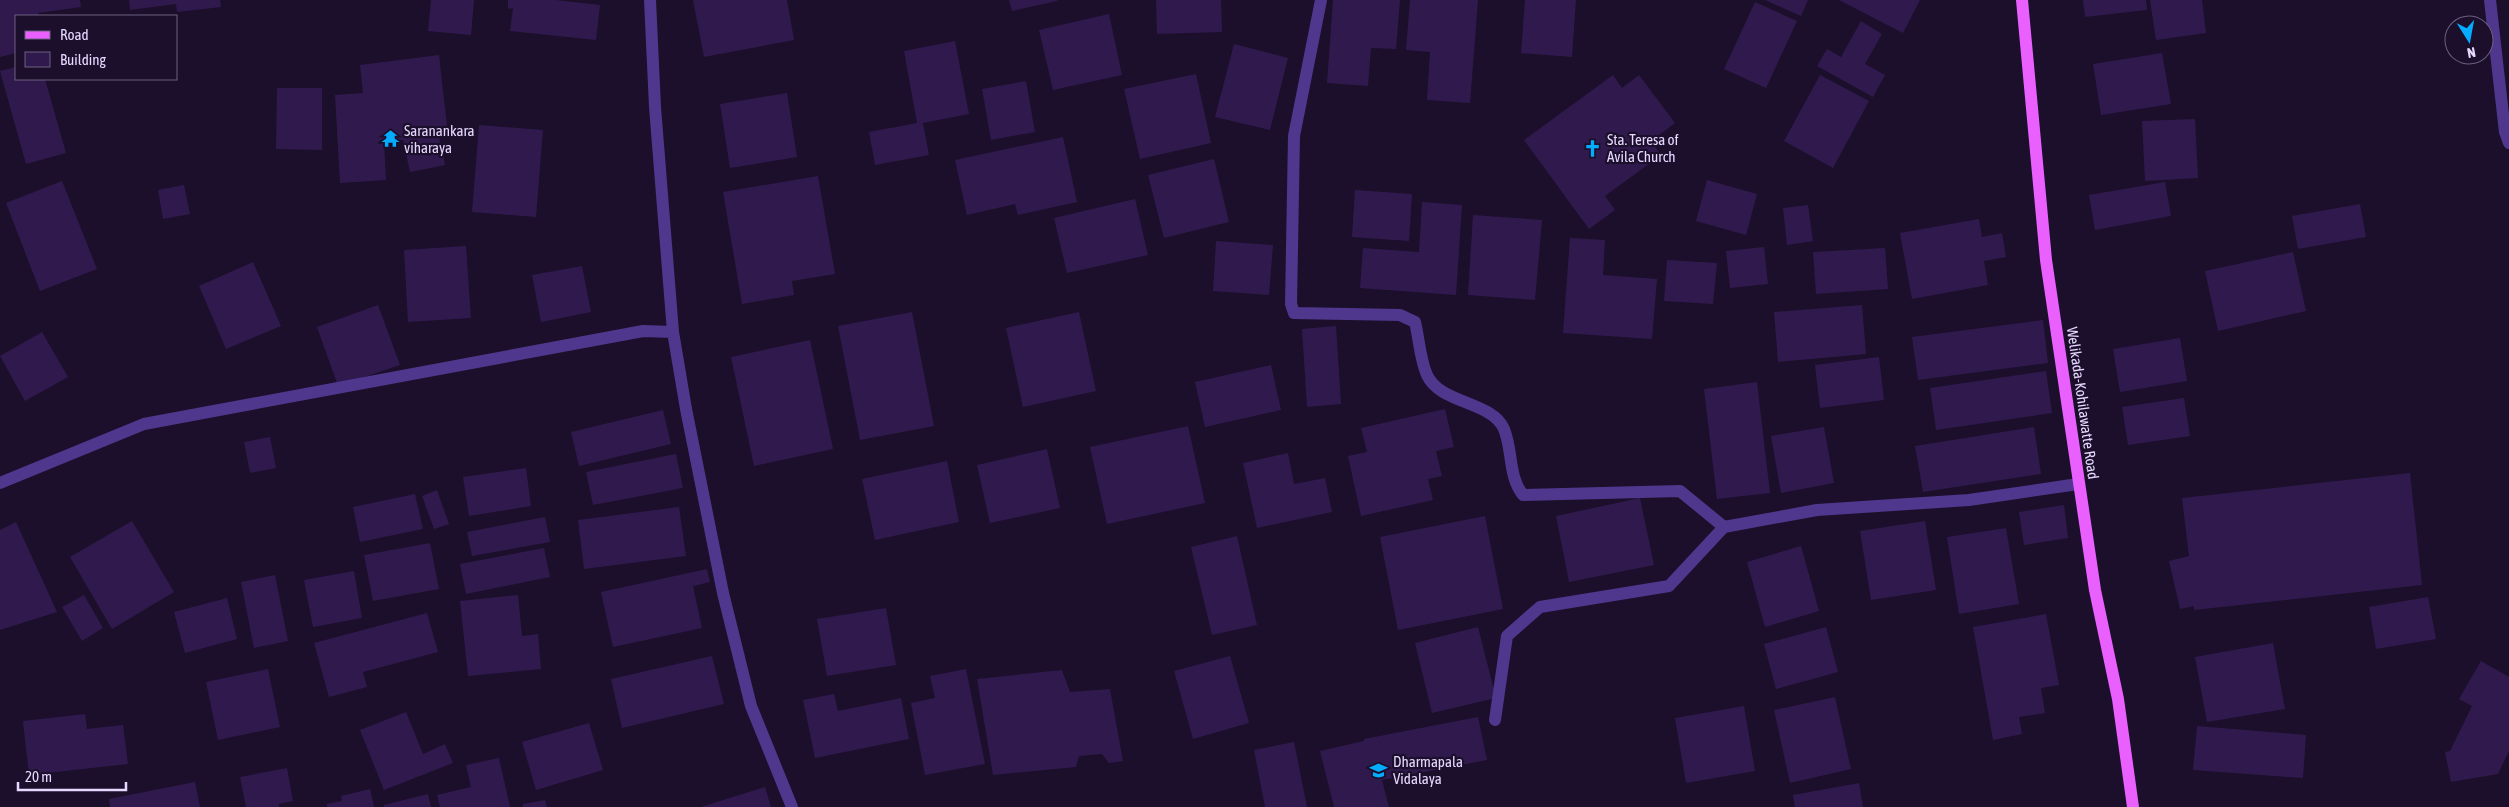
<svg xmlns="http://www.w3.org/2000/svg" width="2509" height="807" viewBox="0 0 2509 807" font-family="'Asap Condensed',sans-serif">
  <rect width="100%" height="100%" fill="#1b0f2b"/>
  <path fill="#301a4d" d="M0 0H80L81 7 38 13 39 16H16V53L0 57Z
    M129 0H220L221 7 177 12 176 4 130 10Z
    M431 0H474L471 35 428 31Z
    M508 0H556L600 5 596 40 510 31 513 8 508 9Z
    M693 0H787L794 40 704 57Z
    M1009 0H1057V1L1012 11Z
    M1156 0H1221L1222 32 1157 34Z
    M1333 0H1400L1396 49 1371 48 1368 86 1327 83Z
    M1410 0H1478L1470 103 1427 100 1430 52 1406 50Z
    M1525 0H1576L1572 57 1521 53Z
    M1765 0H1808L1801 16Z
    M1839 0H1920L1903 33Z
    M2083 0H2146L2147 10 2085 17Z
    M2150 0H2202L2206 33 2156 40Z
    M1755 2 1797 21 1766 88 1724 69Z
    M1109 14 1122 75 1053 90 1039 30Z
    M1861 21 1882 34 1865 64 1885 75 1873 97 1817 66 1827 49 1841 57Z
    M955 41 969 114 923 123 929 155 875 165 869 132 917 123 904 51Z
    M1234 44 1288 58 1270 130 1215 117Z
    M2162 53 2171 104 2101 115 2093 64Z
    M439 55 448 135 439 136 445 165 410 172 403 140 384 142 386 180 340 183 335 95 363 93 360 65Z
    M16 67V79H45L66 153 26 164 0 71Z
    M1196 74 1211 143 1140 159 1124 89Z
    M1613 75 1622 88 1639 75 1675 123 1651 141 1661 155 1605 196 1615 210 1589 229 1524 140Z
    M1820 75 1869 101 1833 168 1784 141Z
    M1026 81 1035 132 991 140 982 89Z
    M277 88H322V150L276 149Z
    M787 93 797 157 730 168 720 104Z
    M2195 119 2198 178 2145 181 2142 121Z
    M479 125 543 130 536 217 472 212Z
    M1063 137 1077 202 1018 215 1015 204 967 215 955 160Z
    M1214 159 1229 222 1164 238 1148 175Z
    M818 176 835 274 792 281 794 295 742 304 723 192Z
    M1707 180 1757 194 1746 235 1696 221Z
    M62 181 97 269 40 291 6 203Z
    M2165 182 2171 216 2095 230 2089 195Z
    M184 185 190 214 163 219 158 190Z
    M1355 190 1412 194 1409 241 1352 237Z
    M1135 199 1148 255 1067 273 1054 218Z
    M1422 202 1462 205 1456 295 1360 288 1363 248 1419 252Z
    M2360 204 2366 237 2298 249 2292 216Z
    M1808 205 1813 241 1787 245 1783 208Z
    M1473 215 1542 220 1535 300 1468 295Z
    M1979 219 1982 237 2002 233 2006 257 1984 261 1988 285 1912 299 1900 233Z
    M1570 238 1605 240 1603 275 1657 279 1652 339 1563 333Z
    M1216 241 1273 245 1269 295 1213 291Z
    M466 246 471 318 408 322 404 250Z
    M1764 247 1768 284 1730 288 1726 251Z
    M1885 248 1888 289 1816 294 1813 252Z
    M2293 252 2306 311 2218 331 2205 271Z
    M1667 260 1717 263 1713 304 1664 301Z
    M253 262 281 326 226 349 199 286Z
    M582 266 591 312 541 322 532 275Z
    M378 305 400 365 338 386 317 327Z
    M1862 305 1866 354 1778 362 1774 312Z
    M912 312 934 426 860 440 838 326Z
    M1079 312 1096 391 1023 407 1006 328Z
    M2043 320 2048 363 1918 380 1912 337Z
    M1336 326 1341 404 1307 407 1302 329Z
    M42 332 68 377 25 401 0 356Z
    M2180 338 2187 381 2120 392 2113 349Z
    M810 340 833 449 754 466 731 357Z
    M1879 357 1884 400 1820 408 1815 365Z
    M1271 365 1281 410 1205 427 1195 382Z
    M2046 371 2052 413 1936 430 1930 388Z
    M1757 382 1770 493 1717 499 1704 389Z
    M2184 398 2190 436 2128 445 2122 407Z
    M1445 409 1454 447 1436 451 1442 476 1428 479 1433 500 1361 516 1348 456 1367 452 1361 428Z
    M663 410 671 444 579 466 571 432Z
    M1188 426 1205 503 1107 524 1090 447Z
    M1824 427 1834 483 1781 493 1771 436Z
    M2034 427 2041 474 1923 492 1915 446Z
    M270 437 276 468 250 473 244 442Z
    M1047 449 1060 508 990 523 977 465Z
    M1288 453 1294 484 1325 478 1332 512 1257 528 1243 463Z
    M676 454 683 488 593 505 586 472Z
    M947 461 959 522 875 540 862 479Z
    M526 468 531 506 469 516 463 477Z
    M2410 473 2422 585 2194 610V606L2180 609 2169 561 2189 556 2182 498Z
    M437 490 449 524 434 529 422 496Z
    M415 494 423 529 360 542 353 507Z
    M1640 498 1654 565 1569 582 1556 516Z
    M2064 505 2068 538 2024 545 2019 512Z
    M679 507 686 556 584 569 578 520Z
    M1485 516 1503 609 1398 630 1380 537Z
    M545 517 550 542 472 556 467 532Z
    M132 521 174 592 112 629 70 557Z
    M1925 521 1936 590 1871 600 1860 531Z
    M16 522 57 612 0 630V530Z
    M2006 528 2019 604 1959 614 1947 537Z
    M1237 536 1257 625 1212 635 1191 547Z
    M430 543 439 589 373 601 364 555Z
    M1801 546 1819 611 1765 627 1747 562Z
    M544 548 550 577 466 594 460 564Z
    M707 569 710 582 693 586 702 628 613 647 601 592Z
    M354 571 362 618 313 627 304 580Z
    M275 575 288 641 254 648 241 582Z
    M84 595 103 628 82 641 62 607Z
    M518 595 522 636 538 634 541 669 468 676 460 601Z
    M2428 597 2436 639 2376 649 2369 607Z
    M227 598 237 639 185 653 174 612Z
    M886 608 896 665 827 676 817 619Z
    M427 613 438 652 363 672 367 687 329 697 314 643Z
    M2046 614 2059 685 2041 688 2045 713 2019 717 2022 734 1993 740 1973 627Z
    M1478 627 1496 698 1432 713 1415 643Z
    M1826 627 1838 672 1776 689 1764 644Z
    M2273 643 2285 709 2207 722 2195 657Z
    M712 656 724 704 622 728 611 679Z
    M1230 656 1249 723 1193 739 1174 671Z
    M2481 661 2509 677V751L2498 774 2451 782 2445 752 2450 751 2472 706 2459 699Z
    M268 669 280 727 218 740 206 682Z
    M966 669 985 764 925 775 911 703 935 698 930 676Z
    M1062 670 1070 692 1110 689 1123 761 1109 763 1102 754 1079 756 1076 767 993 775 977 679Z
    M834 694 838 711 901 698 909 739 815 758 803 700Z
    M1835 697 1851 769 1790 783 1774 710Z
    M1744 706 1755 771 1686 783 1675 718Z
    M406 712 423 754 445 744 453 763 384 790 360 730Z
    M85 714 87 729 123 725 128 764 29 775 23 721Z
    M1478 717 1487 760 1382 780 1389 807H1334L1320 751 1364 741V739Z
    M589 723 603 770 536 790 522 742Z
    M2197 726 2306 735 2303 778 2193 770Z
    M1294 742 1307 807H1265L1254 750Z
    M499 758 510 807H440L437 795 471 787 466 765Z
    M287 768 293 801 279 804V807H246L240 777Z
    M195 782 200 807H110L109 799Z
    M1859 783 1863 807H1795L1793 795Z
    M765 787 771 807H701Z
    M370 789 374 807H327V804L342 801 341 796Z
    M428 794 431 807H384V805Z
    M545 800 547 807H523V804Z"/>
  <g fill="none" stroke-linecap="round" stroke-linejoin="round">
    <path stroke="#4f378d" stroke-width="12" d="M650 0 655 107 673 332 686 409 723 593 751 706 792 807
      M1321 0 1294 136 1291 304 1294 313 1400 315 1415 322C1419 338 1420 360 1427 375 1440 404 1492 401 1504 429 1513 451 1508 476 1523 495L1680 491 1724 527 1817 510 1969 500 2078 484
      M2490 0 2505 132 2509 143
      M0 483 144 424 643 331 673 332
      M1495 720 1507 636 1540 607 1669 586 1724 527"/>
    <path stroke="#e960ff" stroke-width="12" d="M2022 0 2046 260 2095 590 2118 699 2133 807"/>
  </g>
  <defs>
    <symbol id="temple-bare" viewBox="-9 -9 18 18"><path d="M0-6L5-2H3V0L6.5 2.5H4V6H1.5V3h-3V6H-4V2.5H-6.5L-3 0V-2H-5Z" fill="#05abff" stroke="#1b0f2b" stroke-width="2.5" paint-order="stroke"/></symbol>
    <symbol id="church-bare" viewBox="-9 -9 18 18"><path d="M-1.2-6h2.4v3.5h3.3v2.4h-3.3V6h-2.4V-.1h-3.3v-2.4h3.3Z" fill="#05abff" stroke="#1b0f2b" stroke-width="2.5" paint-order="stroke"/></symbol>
    <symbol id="school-bare" viewBox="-9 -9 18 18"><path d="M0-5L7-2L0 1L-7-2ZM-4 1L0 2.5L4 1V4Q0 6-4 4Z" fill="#05abff" stroke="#1b0f2b" stroke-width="2.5" paint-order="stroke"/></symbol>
  </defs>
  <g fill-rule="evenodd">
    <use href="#temple-bare" x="378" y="126" width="25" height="25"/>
    <use href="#church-bare" x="1580" y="136" width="25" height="25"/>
    <use href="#school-bare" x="1366" y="758" width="25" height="25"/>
  </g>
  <g text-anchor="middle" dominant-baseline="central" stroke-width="4.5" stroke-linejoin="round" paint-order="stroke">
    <g font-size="15" fill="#e6d9ff" stroke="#1b0f2b" text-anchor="start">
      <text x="404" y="130">Saranankara<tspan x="404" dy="17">viharaya</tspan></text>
      <text x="1607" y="139">Sta. Teresa of<tspan x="1607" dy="17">Avila Church</tspan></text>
      <text x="1393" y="761">Dharmapala<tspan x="1393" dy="17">Vidalaya</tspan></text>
    </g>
    <g font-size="15" fill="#e6d9ff" stroke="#1b0f2b">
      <text transform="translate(2083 403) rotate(82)">Welikada-Kohilawatte Road</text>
    </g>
  </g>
  <rect x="15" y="15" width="162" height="65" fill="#1b0f2b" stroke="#6c6080"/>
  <rect x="25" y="31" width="25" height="8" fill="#e960ff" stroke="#6c6080"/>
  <text x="60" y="40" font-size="15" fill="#e6d9ff">Road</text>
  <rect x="25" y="52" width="25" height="15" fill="#301a4d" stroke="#6c6080"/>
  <text x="60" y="65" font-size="15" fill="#e6d9ff">Building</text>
  <g transform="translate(2469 40) rotate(169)"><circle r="24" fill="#1b0f2b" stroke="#6c6080"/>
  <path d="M0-4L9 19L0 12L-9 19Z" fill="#05abff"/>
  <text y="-8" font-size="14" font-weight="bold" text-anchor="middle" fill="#e6d9ff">N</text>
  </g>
  <path d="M18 782v8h108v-8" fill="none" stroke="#e6d9ff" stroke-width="2.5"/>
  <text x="25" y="782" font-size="15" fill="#e6d9ff" stroke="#1b0f2b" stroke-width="4" paint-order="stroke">20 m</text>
</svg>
